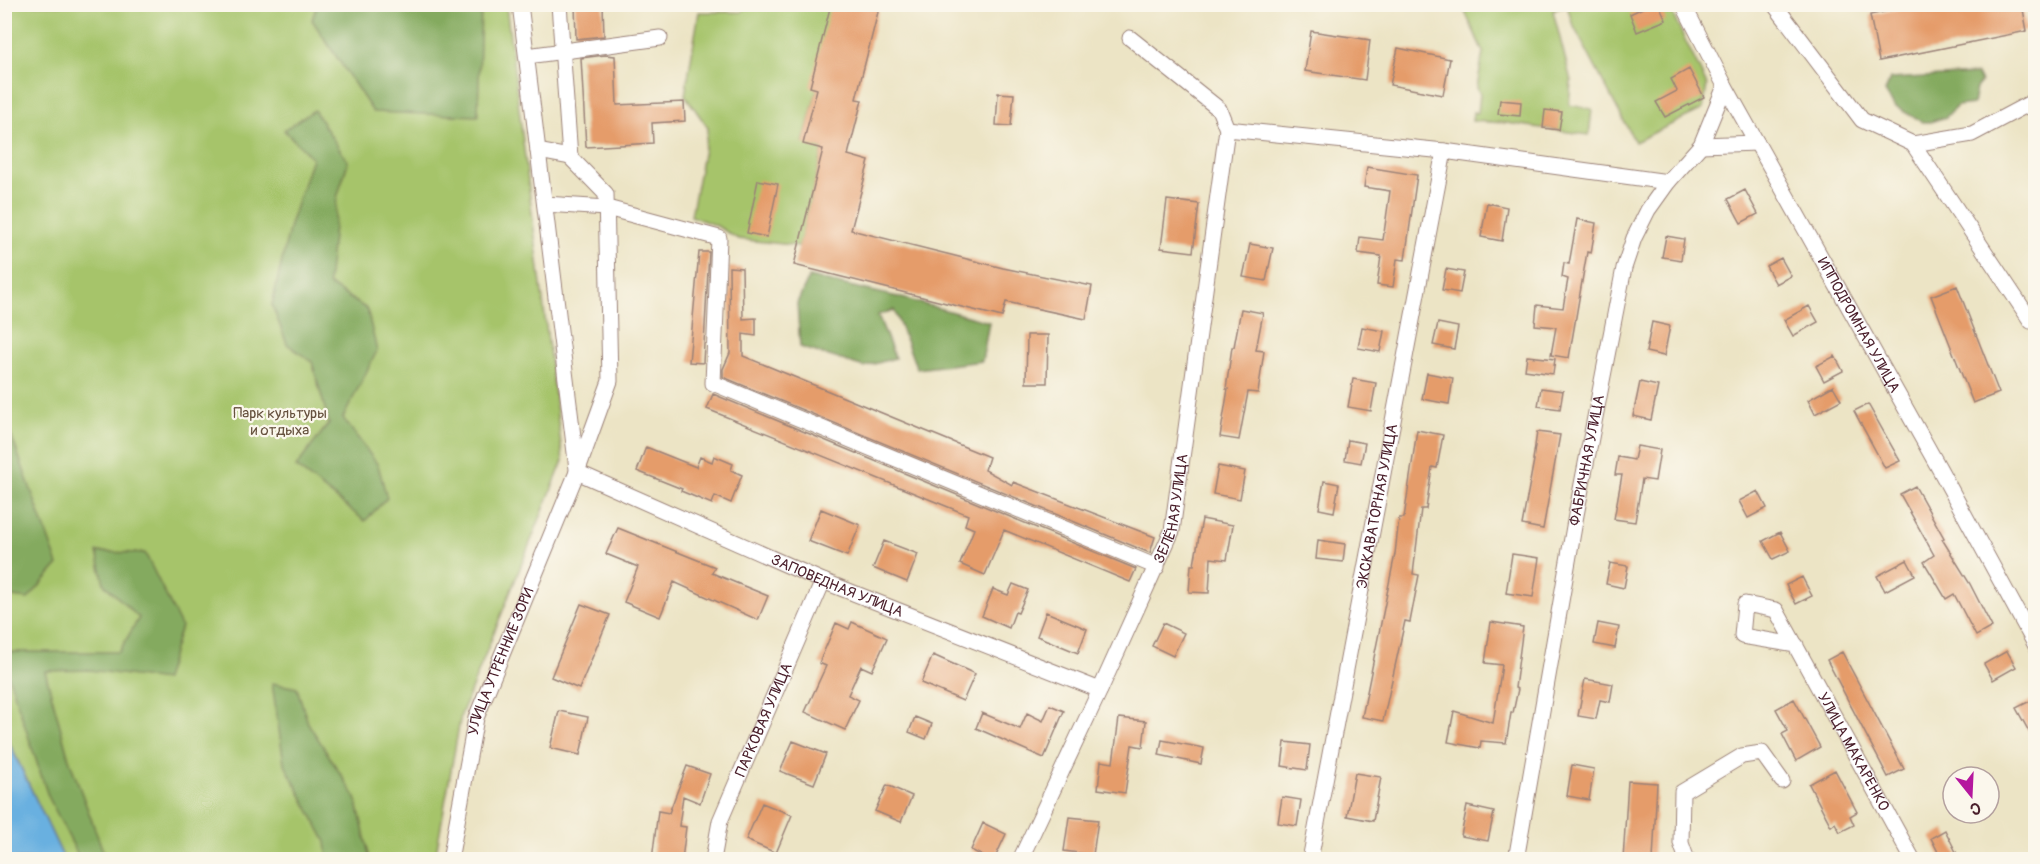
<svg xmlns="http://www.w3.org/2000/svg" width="2040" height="864" viewBox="0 0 2040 864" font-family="Pangolin,sans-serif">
  <rect width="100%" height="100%" fill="#fbf7ec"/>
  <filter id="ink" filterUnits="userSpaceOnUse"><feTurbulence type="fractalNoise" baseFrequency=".0167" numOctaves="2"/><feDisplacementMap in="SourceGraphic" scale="12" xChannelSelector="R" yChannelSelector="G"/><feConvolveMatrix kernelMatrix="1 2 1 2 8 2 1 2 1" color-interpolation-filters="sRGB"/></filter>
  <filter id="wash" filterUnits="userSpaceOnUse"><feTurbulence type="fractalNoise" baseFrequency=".008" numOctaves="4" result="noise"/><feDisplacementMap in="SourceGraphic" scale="24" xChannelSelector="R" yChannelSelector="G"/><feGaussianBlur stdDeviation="1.35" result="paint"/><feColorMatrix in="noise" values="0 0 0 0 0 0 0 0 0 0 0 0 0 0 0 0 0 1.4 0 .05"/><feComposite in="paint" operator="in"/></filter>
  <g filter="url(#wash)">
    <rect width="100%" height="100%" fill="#ece4c5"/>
    <path fill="#a6c46b" stroke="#78724b" stroke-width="1.5" d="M5 5H506L563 461 461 715 435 859H64L5 733Z
      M745 5H831L817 89 803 143 823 149 799 246 738 239 717 226 691 216 708 128 685 95 699 12H742Z
      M1462 5H1566L1553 11 1571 81 1569 105 1592 109 1589 135 1507 123 1472 121 1473 112 1478 113 1480 94 1477 88 1483 52Z
      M1567 5H1668L1707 85 1703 109 1635 142 1572 23Z"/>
    <path fill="#84aa5f" stroke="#676445" stroke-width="1.5" d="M317 5 481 6 478 116 373 112 312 20Z
      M1977 74 1981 82 1976 88 1973 104 1957 106 1946 117 1930 122H1922L1894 106 1885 92 1890 79Z
      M314 110 348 162 337 198 328 284 367 309 377 351 343 418 378 465 387 498 365 521 296 467 329 423 312 362 287 344 272 305 290 225 312 158 284 130Z
      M809 277 898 297 989 322 982 361 917 369 894 310 878 315 895 358 864 367 800 347 797 303Z
      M4 415 58 565 28 599 5 596Z
      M97 552 145 553 181 626 165 680 90 670 45 671 69 759 106 859H80L48 796 5 666V652H119L139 618 104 584Z
      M272 683 297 688 308 723 356 798 370 859H328L326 842 284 763Z"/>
    <path fill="#69b0e0" stroke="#5a6886" stroke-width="1.5" d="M5 733V734L64 859H5Z"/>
    <g id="blocks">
      <path fill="#e59c6b" d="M575 4H603L604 36 576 39Z
        M831 4H880L856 99 862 100 848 155 869 161 851 230 1003 268 1092 286 1086 319 1006 302 1002 317 794 265 823 149 803 144 817 89 810 87Z
        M1651 4H1659L1666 20 1637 32 1630 14Z
        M1920 4H2022L2027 31 1879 61 1870 15Z
        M1311 31 1370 40 1365 80 1305 71Z
        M1398 48 1450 59 1443 95 1390 85Z
        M605 55 615 56 617 105 684 102 685 121 652 123 653 143 586 147 581 58Z
        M1689 69 1704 97 1665 117 1656 102 1677 91 1671 79Z
        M998 93 1014 94 1011 126 996 125Z
        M1500 100 1521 102 1520 116 1498 114Z
        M1545 110 1562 112 1559 130 1543 128Z
        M1367 167 1417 175 1405 260 1397 259 1393 287 1377 285 1381 256 1358 253 1360 237 1383 240 1390 191 1364 187Z
        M758 180 778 184 767 237 747 233Z
        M1745 190 1758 214 1741 223 1728 199Z
        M1167 200 1199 204 1193 252 1161 248Z
        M1487 203 1507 207 1502 241 1481 237Z
        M1577 219 1596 223 1591 253 1587 252 1569 358 1551 355 1556 327 1535 325 1537 305 1563 308 1568 279 1562 277 1564 263 1569 264Z
        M1666 236 1684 239 1681 260 1662 257Z
        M1250 244 1273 248 1266 281 1243 277Z
        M699 252H709L703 363 689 362Z
        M1781 258 1791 276 1776 284 1766 266Z
        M729 267 742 268 743 319 756 318V336L743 334V356L989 457 985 470 1012 485 1013 482 1155 537 1150 553 723 377V369L730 353Z
        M1446 269 1464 272 1460 293 1442 290Z
        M1957 286 1999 393 1973 403 1931 296Z
        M1809 306 1818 322 1793 336 1784 320Z
        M1241 309 1263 313 1256 350 1264 351 1258 393 1248 392 1239 440 1220 437 1228 389H1226L1232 347H1234Z
        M1652 322 1670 326 1664 356 1646 352Z
        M1438 323 1458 327 1454 349 1433 345Z
        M1362 327 1384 331 1380 352 1358 348Z
        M1027 335H1048L1047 383H1026Z
        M1527 356 1555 359 1553 374 1525 370Z
        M1835 356 1843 371 1824 381 1816 366Z
        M1427 373 1453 378 1449 404 1422 399Z
        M1353 379 1376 383 1371 411 1348 407Z
        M1640 382 1658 386 1651 420 1633 416Z
        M1833 386 1841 400 1815 414 1808 400Z
        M1541 388 1563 391 1560 409 1538 406Z
        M713 394 1136 569 1130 582 1004 530 985 575 960 564 974 529 965 525 968 515 707 409Z
        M1868 404 1900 461 1885 468 1854 411Z
        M1417 430 1443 435 1437 468 1432 467 1426 509H1421L1413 574 1419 575 1410 622 1405 621 1383 721 1362 717 1395 554 1399 518H1404Z
        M1537 432 1560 435 1543 529 1522 525 1534 460H1533Z
        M1348 440 1365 443 1361 463 1345 460Z
        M1637 446 1660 450 1655 481 1642 479 1635 522 1614 519 1622 475H1615L1618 457 1634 460Z
        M646 447 696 467 700 457 712 462 714 456 733 464 731 470 742 475 731 503 715 496 712 504 681 491 682 489 637 471Z
        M1218 466 1245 471 1240 499 1213 494Z
        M1324 481 1339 484 1334 512 1319 509Z
        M1915 486 1944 538 1942 539 1970 584 1992 627 1976 636 1954 594 1946 599 1924 562 1934 555 1900 494Z
        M1758 491 1767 508 1748 518 1739 501Z
        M821 509 860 525 847 556 808 541Z
        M1202 519 1233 525 1227 560 1211 558 1209 593 1189 592 1191 565H1194Z
        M618 528 715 567 712 573 768 596 758 620 674 582 660 617 624 602 638 567 606 554Z
        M1780 532 1790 551 1773 559 1763 541Z
        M1318 540 1345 544 1343 562 1316 559Z
        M884 541 918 554 907 582 873 568Z
        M1512 554 1539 558 1533 597 1506 593Z
        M1907 560 1915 575 1885 591 1877 576Z
        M1610 563 1628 566 1624 588 1606 584Z
        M1802 577 1812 596 1796 604 1786 585Z
        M1013 584 1028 590 1018 613 1015 612 1009 628 982 616 993 589 1008 595Z
        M581 604 610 615 579 689 551 677Z
        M1046 612 1087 629 1078 653 1037 636Z
        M852 622 887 638 872 671 861 666 848 695 859 700 845 730 805 712 826 666 819 663 836 623 849 629Z
        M1491 622 1523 627 1515 688 1518 689 1513 713H1511L1506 743 1481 741 1480 748 1448 742 1454 711 1493 723 1502 665 1485 663Z
        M1163 623 1184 633 1173 656 1152 646Z
        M1598 623 1619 627 1615 648 1594 644Z
        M2007 651 2016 667 1993 680 1984 664Z
        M1842 652 1904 769 1888 777 1827 660Z
        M933 655 975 674 963 701 921 683Z
        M1585 679 1613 684 1610 702 1600 700 1596 719 1578 716Z
        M2036 698V744L2016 708Z
        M1794 699 1820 747 1796 761 1782 734 1788 731 1776 709Z
        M1050 705 1064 711 1044 758 976 728 982 713 1020 729 1027 713 1043 721Z
        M559 711 588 717 580 755 550 748Z
        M915 717 932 724 926 739 909 732Z
        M1119 718 1146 721 1143 747 1132 745 1125 793 1098 789 1101 761 1113 763Z
        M1162 740 1204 748 1201 764 1159 755Z
        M793 741 826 754 814 784 780 771Z
        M1285 742 1310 745 1307 770 1282 766Z
        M1572 765 1594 769 1589 800 1567 796Z
        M687 766 710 774 700 803 683 796 679 826 686 827 682 860H652L658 811 669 813Z
        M1835 770 1857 812 1850 816 1854 825 1840 832 1835 823 1831 826 1809 784Z
        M1355 773 1381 777 1373 821 1347 816Z
        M1628 781 1657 783 1653 860H1623Z
        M887 785 912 796 901 822 875 811Z
        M1282 797 1301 800 1297 826 1278 823Z
        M762 803 792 815 776 853 746 840Z
        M1467 806 1494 812 1488 841 1461 836Z
        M1069 817 1098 820 1093 855 1064 851Z
        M983 823 1006 834 994 860H990L971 850Z
        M1945 830 1960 860H1942L1931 838Z"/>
    </g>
  </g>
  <g filter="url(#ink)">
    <use href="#blocks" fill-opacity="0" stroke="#9b8278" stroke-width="1.5"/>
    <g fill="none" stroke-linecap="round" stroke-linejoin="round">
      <defs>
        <g id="minor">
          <path d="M520 4 577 469"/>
          <path id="s1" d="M1683 4 1725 86 1939 468 2036 646"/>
          <path d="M1774 4 1862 120 1913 144 2031 321 2036 320"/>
          <path d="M527 56 660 38"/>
          <path d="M1227 129 1444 151 1668 182"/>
          <path d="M1913 144 1972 134 2036 100"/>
          <path d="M1701 145 1757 143"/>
          <path d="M538 151 570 157"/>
          <path d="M545 204 607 208 719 238 713 383 1157 567"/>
          <path id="s2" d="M577 472 823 581 1100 690"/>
          <path id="s3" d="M1796 645 1742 636 1745 604 1776 610 1913 860"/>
          <path id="s4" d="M450 860 476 718 577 472 610 381 606 194 570 157 559 4"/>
          <path id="s5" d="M713 860 720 821 823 581"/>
          <path id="s6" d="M1020 860 1100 690 1172 531 1227 129 1219 109 1130 38"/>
          <path id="s7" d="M1310 860 1444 151"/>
          <path id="s8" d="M1516 860 1576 515 1624 268 1634 238 1648 210 1668 182 1701 145 1725 86"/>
          <path d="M1687 860 1681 843 1682 792 1742 756 1762 753 1782 781"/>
        </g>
      </defs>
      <use href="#minor" stroke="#9b8278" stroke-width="17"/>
      <use href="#minor" stroke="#fff" stroke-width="15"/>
    </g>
  </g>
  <g text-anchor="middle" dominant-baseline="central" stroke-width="4.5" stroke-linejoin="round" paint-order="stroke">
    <g font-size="15" fill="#4a1f2b" stroke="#fbf7ec">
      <text stroke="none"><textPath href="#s1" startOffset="366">ИППОДРОМНАЯ УЛИЦА</textPath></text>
      <text stroke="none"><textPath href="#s8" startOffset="406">ФАБРИЧНАЯ УЛИЦА</textPath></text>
      <text stroke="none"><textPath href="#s7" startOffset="360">ЭКСКАВАТОРНАЯ УЛИЦА</textPath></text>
      <text stroke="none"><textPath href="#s6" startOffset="384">ЗЕЛЁНАЯ УЛИЦА</textPath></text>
      <text stroke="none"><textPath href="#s2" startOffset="284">ЗАПОВЕДНАЯ УЛИЦА</textPath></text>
      <text stroke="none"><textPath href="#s4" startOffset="206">УЛИЦА УТРЕННИЕ ЗОРИ</textPath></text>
      <text stroke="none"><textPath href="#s5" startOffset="150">ПАРКОВАЯ УЛИЦА</textPath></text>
      <text stroke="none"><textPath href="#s3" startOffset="280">УЛИЦА МАКАРЕНКО</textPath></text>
    </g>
    <g font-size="15" fill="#66513e" stroke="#fbf7ec">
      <text x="280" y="413">Парк культуры<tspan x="280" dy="17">и отдыха</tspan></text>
    </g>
  </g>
  <rect width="2040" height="864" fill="none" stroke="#fbf7ec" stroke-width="24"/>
  <g transform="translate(1971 795) rotate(162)"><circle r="28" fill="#fbf7ec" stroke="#b4a19f" stroke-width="1.5"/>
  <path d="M0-4.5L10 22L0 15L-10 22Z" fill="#b5179e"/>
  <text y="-9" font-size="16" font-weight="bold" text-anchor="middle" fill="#4a1f2b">С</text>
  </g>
</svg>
